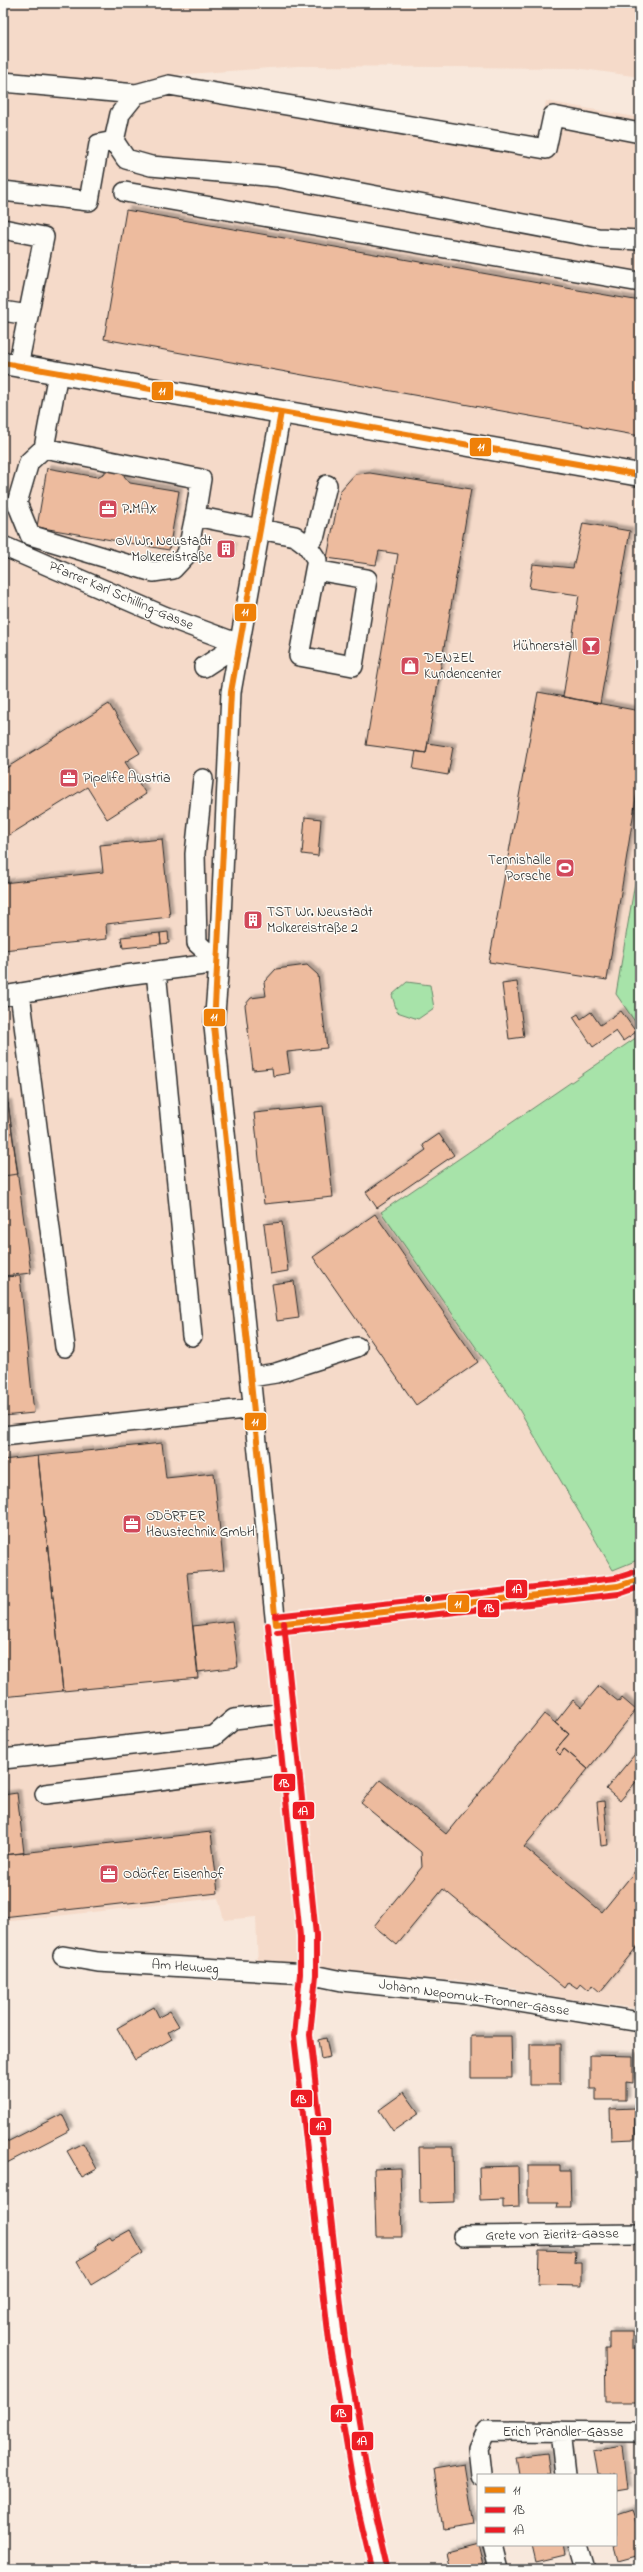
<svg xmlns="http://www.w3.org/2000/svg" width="643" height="2572" viewBox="0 0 643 2572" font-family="'Indie Flower',sans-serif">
  <defs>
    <filter id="shadow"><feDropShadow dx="3.5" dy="-3.5" stdDeviation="1" flood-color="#0004"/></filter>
  </defs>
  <rect width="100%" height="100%" fill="#f8e8dc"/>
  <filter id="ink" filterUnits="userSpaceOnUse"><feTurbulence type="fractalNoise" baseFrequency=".025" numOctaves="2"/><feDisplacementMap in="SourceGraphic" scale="8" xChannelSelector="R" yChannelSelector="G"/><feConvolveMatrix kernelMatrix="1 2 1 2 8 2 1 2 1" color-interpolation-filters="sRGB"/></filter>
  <g filter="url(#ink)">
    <path fill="#f5dac9" d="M3 3H640V77L576 68 298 66 174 75 538 140 546 101 640 118V2009L563 1998 477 1982 258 1966 256 1917 224 1920 218 1898 3 1922Z"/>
    <path fill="#a7e3a9" stroke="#69876a" d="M640 853V1029L616 994Z
      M407 982 430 985 434 1008 418 1019 397 1012 392 995Z
      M640 1035V1559L613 1570 517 1406 381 1212Z"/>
    <path fill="#edbb9e" stroke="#2b2b2b" filter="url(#shadow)" d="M126 210 640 301V436L104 339Z
      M47 468 97 477 105 473V470L125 473 124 476 130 483 179 491 169 550 37 527Z
      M370 473 471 489 426 753 366 745 398 554 379 551 376 565 327 558 340 491 355 474Z
      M583 523 630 531 600 704 563 697 579 595 529 588 533 564 573 568Z
      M222 544 232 546 231 555 220 553Z
      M538 692 640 711V773L607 980 489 962Z
      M109 704 140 753 125 762 146 794 107 819 87 787 3 839V770Z
      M428 743 453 747 448 775 413 769 416 751 426 753Z
      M305 817 321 819 318 856 302 854Z
      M162 839 170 917 106 924 107 939 3 950V883L103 872 100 845Z
      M249 916 257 917V923L248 922Z
      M168 932 169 943 161 944 160 933Z
      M160 933 161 944 123 948 121 937Z
      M307 965 318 975 327 1048 287 1052 290 1073 273 1076 272 1068 253 1070 245 1005 251 998 266 996 264 982 276 969Z
      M517 982 524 1037 509 1039 502 984Z
      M621 1011 636 1032 623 1041 616 1031 593 1047 573 1017 578 1014 581 1019 591 1012 600 1025Z
      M8 1103 31 1273 3 1276V1104Z
      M8 1103 18 1174 3 1176V1104Z
      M323 1106 333 1197 264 1204 254 1113Z
      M439 1134 454 1155 377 1208 366 1192 426 1150 423 1145Z
      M375 1214 478 1362 416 1405 313 1257Z
      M282 1222 288 1271 270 1274 264 1224Z
      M20 1276 34 1413 3 1416V1277Z
      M294 1281 299 1318 277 1321 272 1284Z
      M162 1443 166 1478 214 1473 224 1570 187 1573 198 1678 63 1691 38 1456Z
      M38 1456 63 1691 3 1697V1460Z
      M232 1621 238 1667 198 1672 193 1626Z
      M599 1686 619 1702 622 1698 636 1710 588 1769 564 1749 560 1755 555 1750 569 1734 555 1723 573 1700 581 1707Z
      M544 1714 569 1734 555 1750 560 1755 564 1749 588 1769 524 1847 602 1912 640 1865V1943L600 1992 592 1985 589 1990 581 1983 577 1988 568 1982 564 1988 443 1889 397 1945 374 1926 422 1867 421 1852 361 1803 380 1780 446 1834Z
      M640 1748V1777L620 1801 606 1789Z
      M17 1793 24 1853 3 1855V1795Z
      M604 1801 608 1845 601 1846 597 1802Z
      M211 1832 218 1893 3 1917V1855Z
      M154 2007 159 2017 170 2011 179 2026 168 2032 172 2039 135 2060 117 2028Z
      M471 2036H511L512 2078H471Z
      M326 2038 330 2057 321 2059 318 2040Z
      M530 2044H560V2085H530Z
      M590 2055 633 2056V2083L626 2082V2100H596V2089H590Z
      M404 2092 419 2113 393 2131 379 2110Z
      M635 2108V2139L611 2140 610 2109Z
      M62 2114 70 2130 3 2165V2144Z
      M83 2143 97 2169 82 2177 67 2151Z
      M419 2147H453L454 2202 420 2203Z
      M518 2166 519 2207 503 2208V2199L480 2200 479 2167Z
      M528 2166H560V2171H570L571 2208H557L558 2203H528Z
      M400 2168 402 2237H376L374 2169Z
      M130 2230 143 2253 91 2285 77 2261 97 2249 95 2246 110 2237 112 2240Z
      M539 2250 576 2251 575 2263H581V2286L538 2285Z
      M609 2332H632V2348H636L637 2402H606L605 2349H609Z
      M623 2446 628 2490 616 2492V2475H598L594 2451Z
      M547 2453 550 2475H519L516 2457Z
      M464 2464 474 2525 443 2530 434 2469Z
      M632 2510 640 2533V2554L618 2560 614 2545H616V2515Z
      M478 2544 484 2569H451L447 2552Z
      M532 2545H563L565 2555 536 2562Z"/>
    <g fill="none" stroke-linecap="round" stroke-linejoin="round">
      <defs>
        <path id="minor" d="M3 82 136 94
          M640 133 553 116 546 149 169 85 136 94 120 114 114 141 126 159 151 166 277 177 598 238 640 240
          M3 191 89 201 99 144 114 141
          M125 192 640 282
          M3 229 44 237 18 366
          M3 311 28 315
          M58 373 44 448 201 479 195 516 295 536 307 545 317 560 315 570 299 656 353 666 367 579 315 570
          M281 412 231 692 219 963 214 1026 308 1936V1974L302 2035 337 2340 364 2500 380 2569
          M44 448 29 462 17 503 30 535 153 572 173 569 187 554 195 516
          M307 545 315 535 327 485
          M3 546 164 616 239 644
          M204 667 239 644
          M203 779 195 854 197 943 219 963
          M156 971 192 1336
          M20 993 65 1347
          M3 996 125 975 219 963
          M251 1377 276 1373 357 1347
          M3 1436 253 1408
          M276 1624 618 1586 640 1579
          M3 1759 214 1736 234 1719 285 1713
          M45 1794 290 1764
          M63 1956 98 1962 308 1974 342 1981 476 1995 640 2022
          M463 2236 640 2234
          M560 2431 565 2475
          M481 2475 478 2448 486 2431 640 2432
          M492 2545 498 2569
          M578 2545 585 2569"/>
        <path id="major" d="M3 363 640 475"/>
      </defs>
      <use href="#minor" stroke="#2b2b2b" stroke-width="22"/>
      <use href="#major" stroke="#2b2b2b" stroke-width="25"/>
      <use href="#minor" stroke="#fdfcf7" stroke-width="19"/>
      <use href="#major" stroke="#fdfcf7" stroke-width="22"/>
      <defs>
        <path id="bus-1" d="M3 363 640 475
          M276 1624 214 1026 231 692 281 412
          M276 1624 618 1586 640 1579"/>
        <path id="bus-2" d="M268 1625 300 1936V1974L294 2036 329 2341 356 2501 372 2569
          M277 1632 619 1594 640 1587"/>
        <path id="bus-3" d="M275 1616 616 1578 638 1571
          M284 1623 316 1935V1975L310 2035 345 2339 372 2498 388 2567"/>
      </defs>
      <use href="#bus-1" stroke="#fdfcf7" stroke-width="9"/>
      <use href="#bus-2" stroke="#fdfcf7" stroke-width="9"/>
      <use href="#bus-3" stroke="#fdfcf7" stroke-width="9"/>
      <use href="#bus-1" stroke="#ef8008" stroke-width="6"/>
      <use href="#bus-2" stroke="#ed1c24" stroke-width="6"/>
      <use href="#bus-3" stroke="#ed1c24" stroke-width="6"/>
    </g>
  </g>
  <defs>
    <symbol id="office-square" viewBox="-11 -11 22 22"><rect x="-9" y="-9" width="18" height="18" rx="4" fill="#d1495b" stroke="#fdfcf7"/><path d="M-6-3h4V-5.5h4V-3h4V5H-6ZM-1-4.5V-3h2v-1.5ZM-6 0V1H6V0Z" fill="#fff"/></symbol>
    <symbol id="building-square" viewBox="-11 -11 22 22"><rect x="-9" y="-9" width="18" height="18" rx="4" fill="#d1495b" stroke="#fdfcf7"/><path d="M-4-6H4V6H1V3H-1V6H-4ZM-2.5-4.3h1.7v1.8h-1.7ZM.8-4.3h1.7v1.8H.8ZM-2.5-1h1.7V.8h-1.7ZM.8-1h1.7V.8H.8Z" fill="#fff"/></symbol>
    <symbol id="bar-square" viewBox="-11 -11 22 22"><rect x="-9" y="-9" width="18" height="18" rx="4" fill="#d1495b" stroke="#fdfcf7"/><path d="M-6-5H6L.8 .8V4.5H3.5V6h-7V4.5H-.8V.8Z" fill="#fff"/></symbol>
    <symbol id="shop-square" viewBox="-11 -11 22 22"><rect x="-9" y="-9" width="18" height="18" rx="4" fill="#d1495b" stroke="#fdfcf7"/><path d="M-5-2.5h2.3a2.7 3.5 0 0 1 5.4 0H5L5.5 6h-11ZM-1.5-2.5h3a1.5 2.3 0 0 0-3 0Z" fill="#fff"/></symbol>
    <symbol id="stadium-square" viewBox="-11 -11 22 22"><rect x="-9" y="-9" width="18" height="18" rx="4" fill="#d1495b" stroke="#fdfcf7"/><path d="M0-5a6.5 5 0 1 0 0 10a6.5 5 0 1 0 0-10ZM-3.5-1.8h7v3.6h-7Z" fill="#fff"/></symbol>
  </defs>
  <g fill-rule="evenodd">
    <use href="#office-square" x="97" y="498" width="22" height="22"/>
    <use href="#building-square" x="215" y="538" width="22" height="22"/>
    <use href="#bar-square" x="580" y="635" width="22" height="22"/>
    <use href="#shop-square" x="399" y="655" width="22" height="22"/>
    <use href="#office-square" x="58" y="767" width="22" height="22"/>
    <use href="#stadium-square" x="554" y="857" width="22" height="22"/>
    <use href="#building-square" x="242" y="909" width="22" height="22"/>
    <use href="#office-square" x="121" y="1513" width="22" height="22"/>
    <use href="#office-square" x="98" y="1863" width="22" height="22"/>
  </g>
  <circle fill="#2b2b2b" stroke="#fdfcf7" stroke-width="1.5" cx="428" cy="1599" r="3.5"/>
  <g text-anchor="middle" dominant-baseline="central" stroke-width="3" stroke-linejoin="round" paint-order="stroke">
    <g font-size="14" fill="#2b2b2b" stroke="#fdfcf7" text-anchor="start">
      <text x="122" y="509">P.MAX</text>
      <text x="212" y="541" text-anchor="end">OV Wr. Neustadt<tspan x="212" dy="16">Molkereistraße</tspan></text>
      <text x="577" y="646" text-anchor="end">Hühnerstall</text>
      <text x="424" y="658">DENZEL<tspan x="424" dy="16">Kundencenter</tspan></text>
      <text x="83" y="778">Pipelife Austria</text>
      <text x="551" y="860" text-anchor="end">Tennishalle<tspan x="551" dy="16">Porsche</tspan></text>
      <text x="267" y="912">TST Wr. Neustadt<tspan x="267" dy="16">Molkereistraße 2</tspan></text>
      <text x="146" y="1516">ODÖRFER<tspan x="146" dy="16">Haustechnik GmbH</tspan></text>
      <text x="123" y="1874">Odörfer Eisenhof</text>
    </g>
    <g font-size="14" fill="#2b2b2b" stroke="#fdfcf7">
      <text transform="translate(121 596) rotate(23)">Pfarrer Karl Schilling-Gasse</text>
      <text transform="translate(185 1967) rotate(4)">Am Heuweg</text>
      <text transform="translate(474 1998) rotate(8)">Johann Nepomuk-Fronner-Gasse</text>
      <text transform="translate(552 2235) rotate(-1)">Grete von Zieritz-Gasse</text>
      <text x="563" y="2432">Erich Prandler-Gasse</text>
    </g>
  </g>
  <g stroke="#fdfcf7" stroke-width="1.5">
    <rect x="151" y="381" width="23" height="20" rx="4" fill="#ef8008"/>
    <rect x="469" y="437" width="23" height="20" rx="4" fill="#ef8008"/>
    <rect x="234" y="603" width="23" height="19" rx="4" fill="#ef8008"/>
    <rect x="203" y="1008" width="23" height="19" rx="4" fill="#ef8008"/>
    <rect x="244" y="1412" width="23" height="19" rx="4" fill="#ef8008"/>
    <rect x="505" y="1579" width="23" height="20" rx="4" fill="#ed1c24"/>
    <rect x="447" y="1594" width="23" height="19" rx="4" fill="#ef8008"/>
    <rect x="477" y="1599" width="23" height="19" rx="4" fill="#ed1c24"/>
    <rect x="273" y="1773" width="23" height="19" rx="4" fill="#ed1c24"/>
    <rect x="292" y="1801" width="23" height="19" rx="4" fill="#ed1c24"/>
    <rect x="290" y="2089" width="23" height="19" rx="4" fill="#ed1c24"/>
    <rect x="309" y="2117" width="23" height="19" rx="4" fill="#ed1c24"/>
    <rect x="330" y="2404" width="23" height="19" rx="4" fill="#ed1c24"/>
    <rect x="351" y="2431" width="23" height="20" rx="4" fill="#ed1c24"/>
  </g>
  <g font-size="11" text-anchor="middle" font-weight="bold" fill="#fff">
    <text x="162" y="395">11</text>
    <text x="481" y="451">11</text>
    <text x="245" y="616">11</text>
    <text x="214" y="1021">11</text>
    <text x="255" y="1426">11</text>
    <text x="517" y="1593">1A</text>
    <text x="458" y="1608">11</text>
    <text x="489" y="1612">1B</text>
    <text x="284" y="1787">1B</text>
    <text x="303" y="1815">1A</text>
    <text x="301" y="2103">1B</text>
    <text x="321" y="2130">1A</text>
    <text x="341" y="2417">1B</text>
    <text x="362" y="2445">1A</text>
  </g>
  <rect width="643" height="2572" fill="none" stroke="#fdfcf7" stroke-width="16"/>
  <rect x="8" y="8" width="627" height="2556" fill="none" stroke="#2b2b2b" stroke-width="1.5" filter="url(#ink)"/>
  <rect x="477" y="2474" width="140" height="72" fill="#fdfcf7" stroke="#a9a8a5"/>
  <rect x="485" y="2487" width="20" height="6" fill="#ef8008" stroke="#a9a8a5"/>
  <text x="513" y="2494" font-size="12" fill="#2b2b2b">11</text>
  <rect x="485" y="2507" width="20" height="6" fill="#ed1c24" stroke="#a9a8a5"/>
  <text x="513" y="2514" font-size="12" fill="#2b2b2b">1B</text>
  <rect x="485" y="2527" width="20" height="6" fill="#ed1c24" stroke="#a9a8a5"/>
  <text x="513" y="2534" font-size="12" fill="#2b2b2b">1A</text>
</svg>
